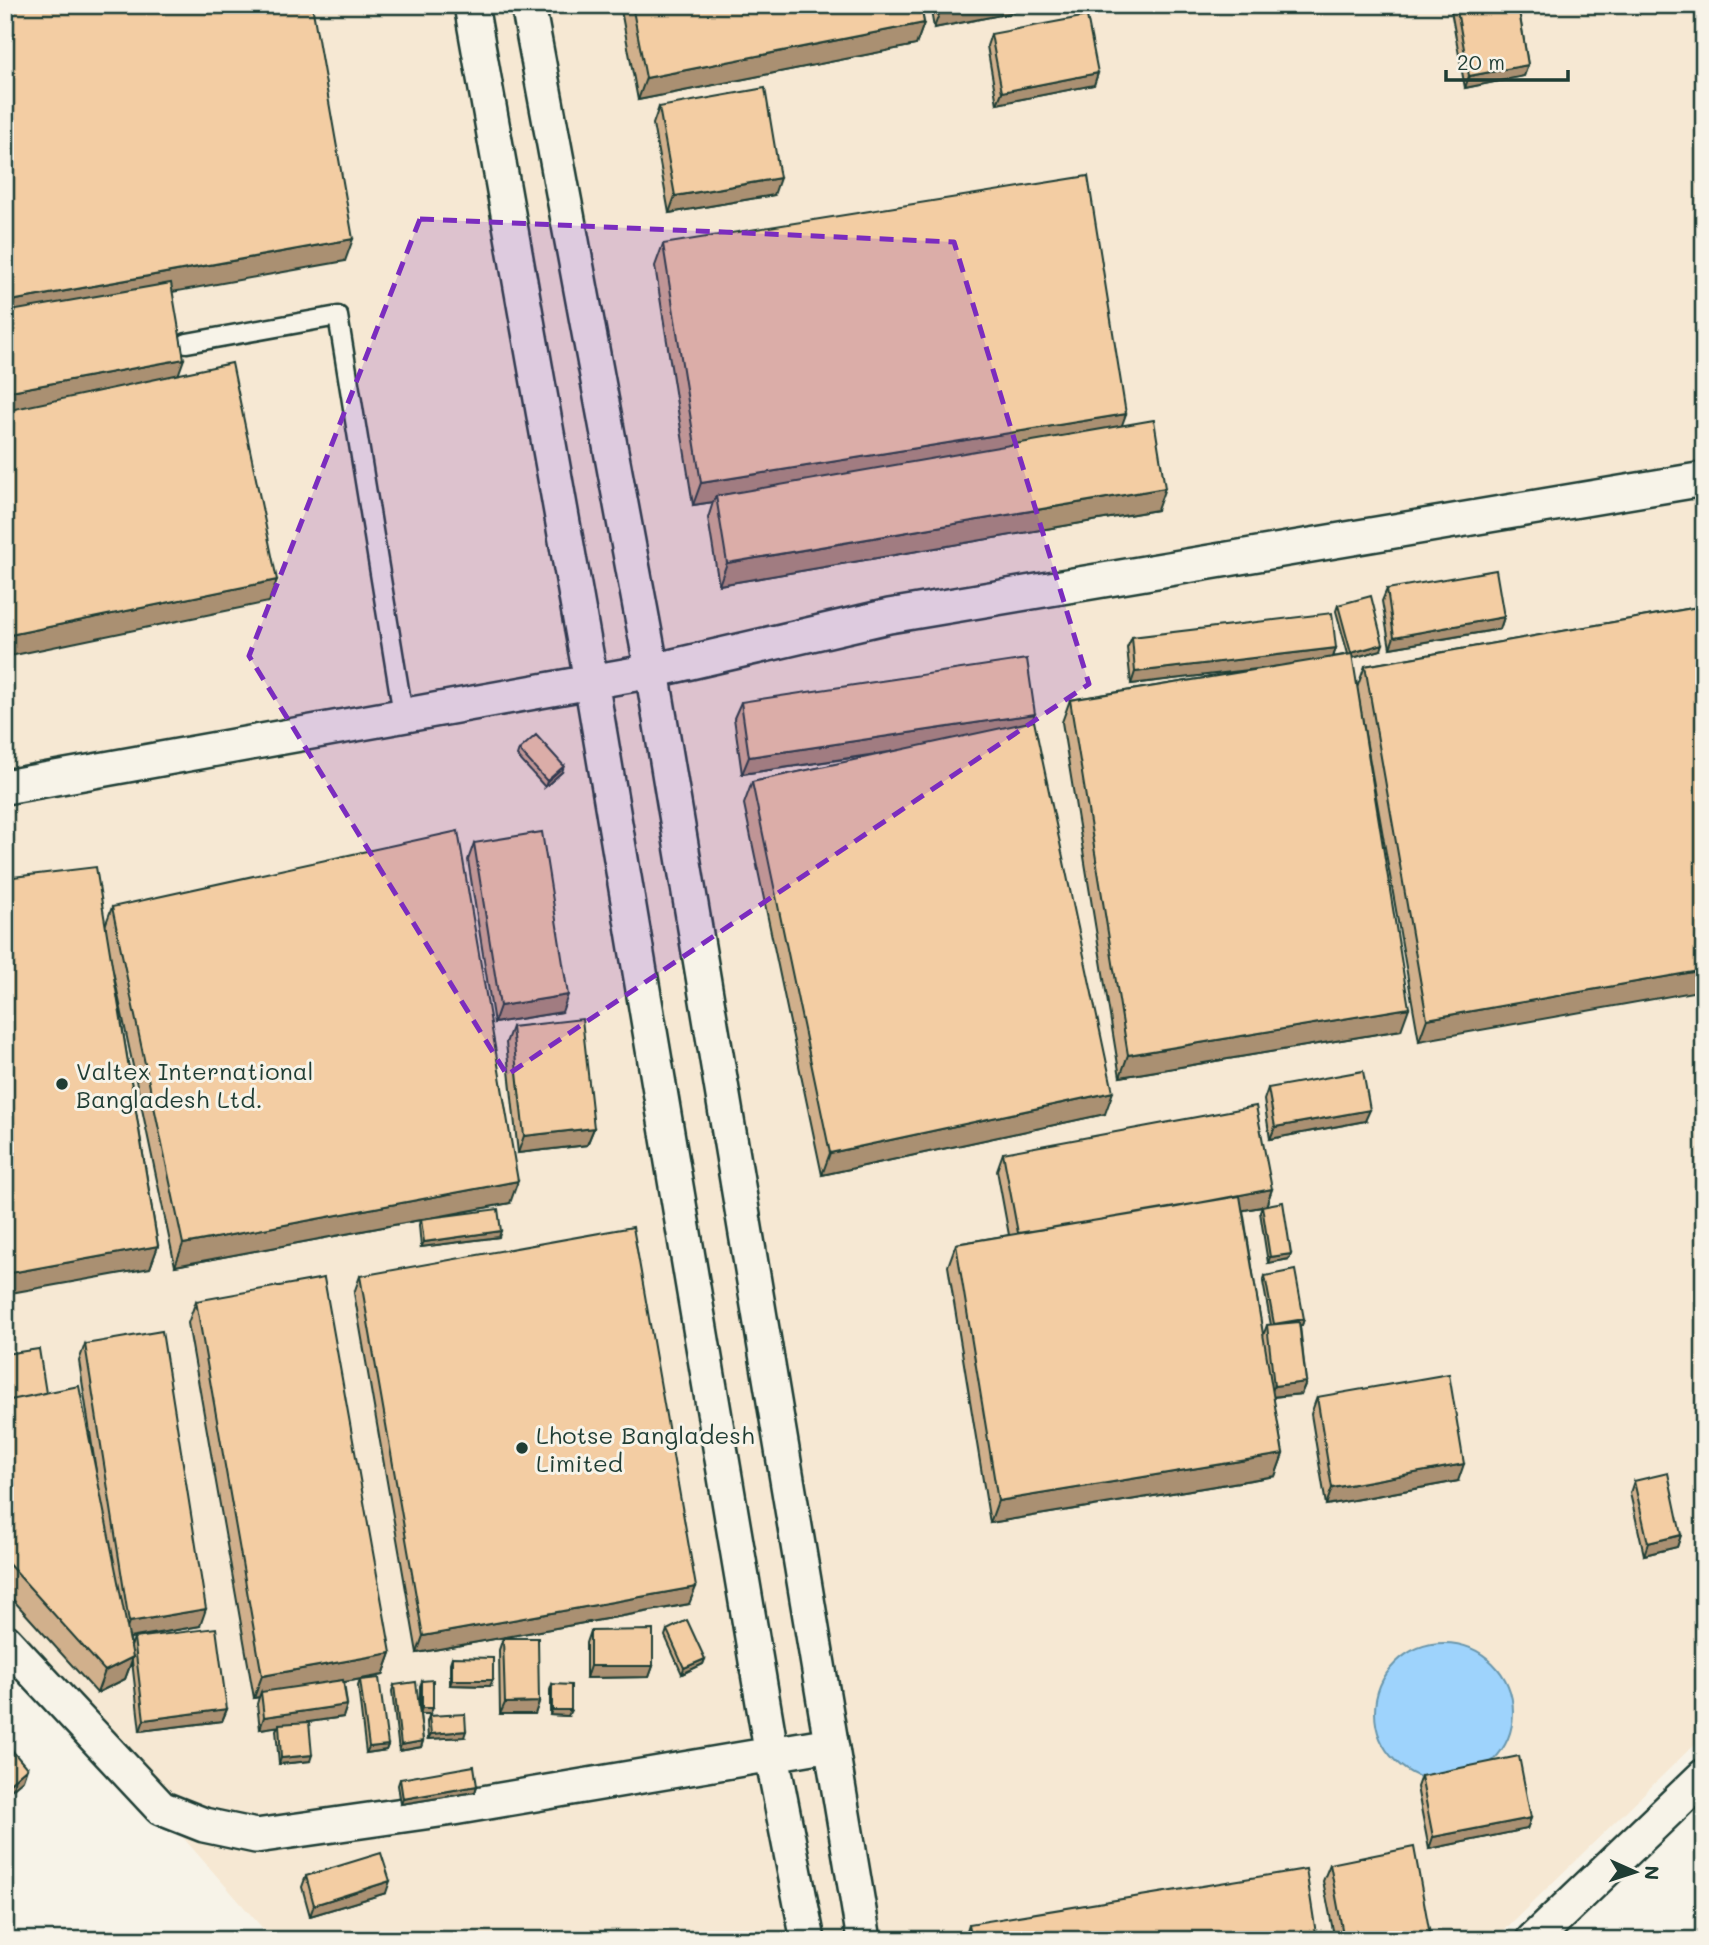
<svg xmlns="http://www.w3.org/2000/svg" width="1709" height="1945" viewBox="0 0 1709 1945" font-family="Mali,sans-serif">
  <rect width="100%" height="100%" fill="#f7f3e8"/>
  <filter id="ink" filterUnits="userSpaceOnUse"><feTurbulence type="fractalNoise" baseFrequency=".0143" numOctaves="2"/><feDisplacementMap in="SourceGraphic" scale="14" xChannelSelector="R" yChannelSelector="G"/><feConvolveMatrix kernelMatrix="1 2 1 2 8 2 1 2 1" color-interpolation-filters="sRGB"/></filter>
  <g filter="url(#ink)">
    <path fill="#f6e8d3" d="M5 5H1704V1735L1494 1940H273L5 1635Z"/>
    <path fill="#9ed3fc" stroke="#6b97ac" stroke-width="2" d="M1375 1712a69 69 0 1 1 138 0a69 69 0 1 1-138 0Z"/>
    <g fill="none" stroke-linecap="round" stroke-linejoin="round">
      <defs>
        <path id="lane" d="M187 343 338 316 403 714"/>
        <path id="street" d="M471 5 591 681 772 1756 808 1940
          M528 5 652 671 864 1940
          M5 787 652 671 889 616 1704 479
          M5 1641 161 1808 204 1825 256 1836 453 1808 831 1744
          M1533 1940 1704 1776"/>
      </defs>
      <use href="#lane" stroke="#1f3d34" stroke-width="23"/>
      <use href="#street" stroke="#1f3d34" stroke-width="38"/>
      <use href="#lane" stroke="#f7f3e8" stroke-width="18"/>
      <use href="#street" stroke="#f7f3e8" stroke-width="33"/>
    </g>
    <path fill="#d1b08c" stroke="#1f3d34" stroke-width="2" d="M620 5H921L924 23 916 45 638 100Z
      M930 5H1052L934 28Z
      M1450 5H1518L1528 65 1524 76 1465 88Z
      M991 34 1098 73 1094 85 997 104 987 46Z
      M659 107 774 195 669 213 653 124Z
      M663 244 1122 426 1157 510 719 585 708 518 713 502 693 505 655 266Z
      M1387 589 1504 617 1500 629 1390 648 1382 601Z
      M1338 605 1381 650 1352 658 1401 1030 1120 1077 1062 722 1070 700 1272 667 1131 684 1127 648 1132 637 1336 648 1333 657 1348 654 1336 611Z
      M1704 606 1419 1041 1357 688 1365 666Z
      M741 702 1033 722 1105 1114 822 1175 744 804 752 782 893 752 742 774 734 718Z
      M519 750 562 772 545 787 517 756Z
      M474 843 562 1012 494 1023 468 860Z
      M112 907 510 1203 434 1217 499 1237 421 1247 419 1225 420 1220 175 1266 113 971 158 1246 150 1268 105 926Z
      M512 1027 594 1128 587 1145 518 1153 506 1043Z
      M1268 1088 1365 1121 1270 1139 1264 1100Z
      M1003 1153 1272 1189 1266 1206 1291 1254 1289 1259 1268 1263 1260 1212 1262 1207 1243 1210 1263 1336 1267 1325H1271L1263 1282 1265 1276 1304 1319 1302 1325H1300L1306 1382 1301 1394 1273 1397 1283 1454 1275 1476 990 1523 948 1266 956 1244 1009 1235 997 1170Z
      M360 1276 689 1604 417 1653 354 1293Z
      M196 1301 391 1653 383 1675 344 1682 347 1705 343 1717 301 1723 310 1761 279 1764 276 1730 278 1726 260 1729 257 1704 259 1697 254 1698 188 1323Z
      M85 1344 200 1626 130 1638 131 1647 134 1638 227 1709 222 1721 140 1731 132 1661 125 1679 97 1693 5 1591V1354L46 1393 96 1471 79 1361Z
      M1317 1397 1458 1481 1326 1505 1311 1414Z
      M1634 1481 1681 1535 1677 1547 1644 1555 1630 1493Z
      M667 1630 705 1659 703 1664 682 1674 665 1636Z
      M590 1631 653 1666 649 1677 586 1678V1643Z
      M503 1638 539 1702 535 1714H500L499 1650Z
      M452 1657 490 1686 450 1685V1663Z
      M360 1680 388 1745 386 1750 366 1753 358 1686Z
      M422 1681 430 1714H420L423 1741 421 1747 399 1751 392 1691 394 1685 420 1713V1686Z
      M552 1684 568 1716 550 1715V1690Z
      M429 1716 464 1737 428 1739 427 1722Z
      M1421 1776 1531 1818 1527 1829 1429 1849 1417 1787Z
      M400 1779 477 1786 475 1792 401 1804 398 1785Z
      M1330 1864 1431 1940H1335L1323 1881Z
      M306 1876 386 1893 310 1916 302 1887Z
      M969 1924 1317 1940H964Z"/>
    <path fill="#aa9072" stroke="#1f3d34" stroke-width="2" d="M944 5H1052L934 28 942 6Z
      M924 23 916 45 638 100 646 78Z
      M1528 65 1524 76 1465 88 1469 76Z
      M1098 73 1094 85 997 104 1002 92Z
      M780 178 774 195 669 213 675 196Z
      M353 239 345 261 5 322V302Z
      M184 359 176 381 5 412V392Z
      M1126 414 1118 436 716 496 713 502 693 505 701 483Z
      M1165 488 1157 510 719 585 727 563Z
      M277 580 269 602 5 657V636Z
      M1504 617 1500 629 1390 648 1394 637Z
      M1383 644 1381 650 1349 659 1351 653Z
      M1336 648 1332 660 1131 684 1135 672Z
      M1035 714 1029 731 742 774 749 757Z
      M564 766 562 772 545 787 547 781Z
      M1704 970V990L1419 1041 1427 1019Z
      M568 995 562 1012 494 1023 500 1006Z
      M1409 1008 1401 1030 1120 1077 1128 1055Z
      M1113 1092 1105 1114 822 1175 830 1153Z
      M1370 1110 1365 1121 1270 1139 1275 1127Z
      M594 1128 587 1145 518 1153 524 1136Z
      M518 1181 510 1203 175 1266 183 1244Z
      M1272 1189 1266 1206 1013 1253 1019 1236Z
      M501 1231 499 1237 421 1247 424 1242Z
      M158 1246 150 1268 5 1294V1274Z
      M1291 1254 1289 1259 1268 1263 1270 1257Z
      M1304 1319 1302 1325 1272 1331 1274 1325Z
      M1306 1382 1301 1394 1270 1397 1274 1386Z
      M1283 1454 1275 1476 990 1523 998 1501Z
      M1464 1464 1458 1481 1326 1505 1332 1488Z
      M1681 1535 1677 1547 1644 1555 1648 1543Z
      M696 1587 689 1604 417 1653 423 1636Z
      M206 1609 200 1626 123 1639 129 1622Z
      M391 1653 383 1675 262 1697 261 1692 259 1697 254 1698 262 1676Z
      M133 1657 125 1679 97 1693 105 1671Z
      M705 1659 703 1664 682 1674 684 1668Z
      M590 1666H653L649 1677 586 1678Z
      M452 1680H493L490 1686 450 1685Z
      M539 1702 535 1714H500L505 1703Z
      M347 1705 343 1717 260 1729 264 1717Z
      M422 1708H433L430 1714H420Z
      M227 1709 222 1721 140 1731 144 1720Z
      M552 1710H571L568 1716 550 1715Z
      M466 1731 464 1737 428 1739 431 1734Z
      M423 1741 421 1747 399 1751 401 1745Z
      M388 1745 386 1750 366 1753 369 1747Z
      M312 1755 310 1761 279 1764 281 1758Z
      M27 1768 23 1780 5 1795V1787Z
      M477 1786 475 1792 401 1804 403 1799Z
      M1531 1818 1527 1829 1429 1849 1433 1837Z
      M390 1881 386 1893 310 1916 314 1905Z"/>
    <path fill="#f3cda3" stroke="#1f3d34" stroke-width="2" d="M5 5H312L353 239 5 302Z
      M632 5H921L924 23 646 78Z
      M1456 5H1518L1528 65 1469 76Z
      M1087 16 1098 73 1002 92 991 34Z
      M765 88 780 178 675 196 659 107Z
      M1088 176 1126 414 701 483 663 244Z
      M171 283 184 359 5 392V312Z
      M232 363 277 580 5 636V411Z
      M1154 420 1165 488 727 563 716 496Z
      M1496 570 1504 617 1394 637 1387 589Z
      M1371 596 1383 644 1351 653 1338 605Z
      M1704 606V970L1427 1019 1365 666Z
      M1332 613 1336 648 1135 672 1132 637Z
      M1352 654 1409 1008 1128 1055 1070 700Z
      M1027 659 1035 714 749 757 741 702Z
      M1034 721 1113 1092 830 1153 752 782Z
      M536 735 564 766 547 781 519 750Z
      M458 831 518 1181 183 1244 112 907Z
      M542 832 568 995 500 1006 474 843Z
      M96 867 158 1246 5 1274V878Z
      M582 1019 594 1128 524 1136 512 1027Z
      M1363 1071 1370 1110 1275 1127 1268 1088Z
      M1256 1106 1272 1189 1172 1208 1018 1233 1003 1153Z
      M1240 1196 1283 1454 998 1501 956 1244Z
      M1283 1202 1291 1254 1270 1257 1262 1206Z
      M498 1209 501 1231 424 1242 421 1219Z
      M633 1227 696 1587 423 1636 360 1276Z
      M1295 1270 1304 1319 1274 1324 1265 1276Z
      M324 1278 391 1653 262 1676 196 1301Z
      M1299 1322 1306 1382 1274 1386 1267 1325Z
      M162 1331 206 1609 129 1622 85 1344Z
      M39 1349 46 1393 5 1401V1354Z
      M1449 1374 1464 1464 1332 1488 1317 1397Z
      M79 1386 133 1657 105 1671 5 1560V1401Z
      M1668 1473 1681 1535 1648 1543 1634 1481Z
      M687 1620 705 1659 684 1668 667 1630Z
      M216 1628 227 1709 144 1720 134 1638Z
      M653 1630V1666H590V1631Z
      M503 1638H538L539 1702 505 1703Z
      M452 1657 493 1658V1680H452Z
      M379 1678 388 1745 369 1747 360 1680Z
      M343 1680 347 1705 264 1717 261 1692Z
      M433 1680V1708H422V1681Z
      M416 1682 423 1741 401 1745 394 1685Z
      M552 1684 571 1685V1710H552Z
      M465 1714 466 1731 431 1734 429 1716Z
      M309 1722 312 1755 281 1758 279 1724Z
      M5 1742 27 1768 5 1787Z
      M1519 1756 1531 1818 1433 1837 1421 1776Z
      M474 1766 477 1786 403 1799 400 1779Z
      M1414 1847 1431 1940H1344L1330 1864Z
      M381 1853 390 1881 314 1905 306 1876Z
      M1306 1869 1317 1940H972L969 1924Z"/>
  </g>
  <path fill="#7b2cbf" fill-opacity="0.2" stroke="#7b2cbf" stroke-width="5" stroke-dasharray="14 9" stroke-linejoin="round" d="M420 219 954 242 1089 684 507 1075 249 656Z"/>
  <g fill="#1f3d34" stroke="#f7f3e8" stroke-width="2.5">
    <circle cx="62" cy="1084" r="7"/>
    <circle cx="522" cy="1448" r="7"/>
  </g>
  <g text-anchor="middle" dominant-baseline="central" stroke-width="6" stroke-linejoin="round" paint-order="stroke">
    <g font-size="24" fill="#1f3d34" stroke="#f7f3e8" text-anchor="start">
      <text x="76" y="1070">Valtex International<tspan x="76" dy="28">Bangladesh Ltd.</tspan></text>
      <text x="536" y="1434">Lhotse Bangladesh<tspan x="536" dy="28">Limited</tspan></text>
    </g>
  </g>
  <rect width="1709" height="1945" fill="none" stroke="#f7f3e8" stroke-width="28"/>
  <rect x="14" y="14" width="1681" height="1917" fill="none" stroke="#1f3d34" stroke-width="2.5" filter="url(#ink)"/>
  <g transform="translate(1635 1872) rotate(93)" stroke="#f7f3e8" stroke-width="5" paint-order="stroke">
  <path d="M0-5L12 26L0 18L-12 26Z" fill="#1f3d34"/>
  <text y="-10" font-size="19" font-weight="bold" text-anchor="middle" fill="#1f3d34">N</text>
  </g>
  <path d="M1446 70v10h122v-10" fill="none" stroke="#1f3d34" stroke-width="3.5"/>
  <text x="1457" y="70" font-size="21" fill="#1f3d34" stroke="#f7f3e8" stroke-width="5" paint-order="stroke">20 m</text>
</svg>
